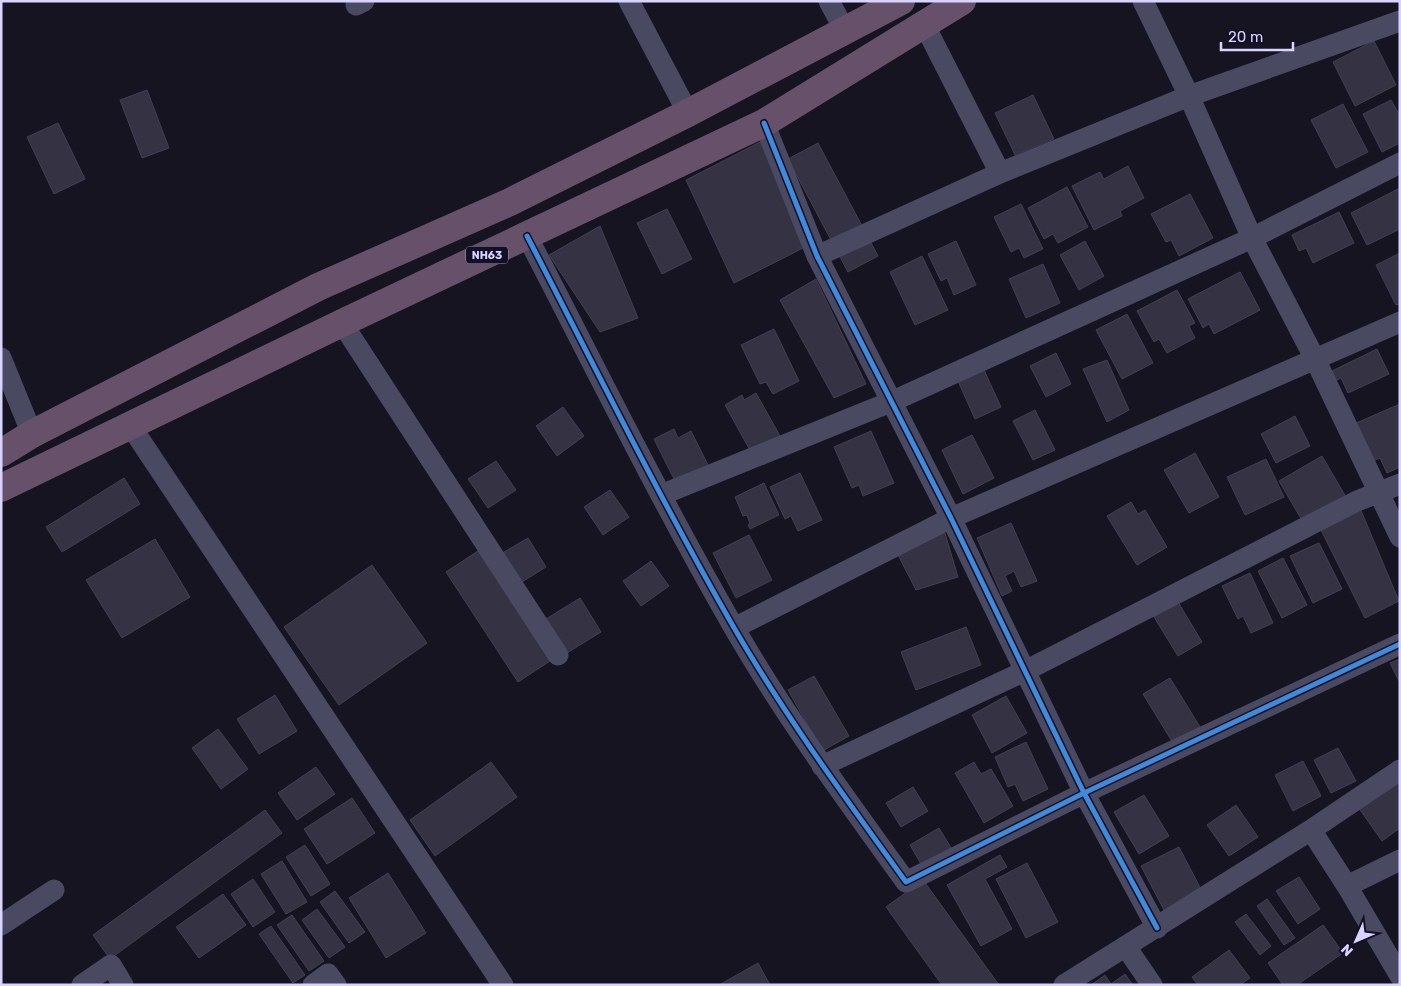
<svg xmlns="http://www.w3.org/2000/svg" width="1401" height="986" viewBox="0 0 1401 986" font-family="Rubik,sans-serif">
  <rect width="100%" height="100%" fill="#161421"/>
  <path fill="#343243" stroke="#433f54" d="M1374 41 1396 85 1355 106 1333 62Z
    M147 90 169 148 142 158 120 100Z
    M1033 95 1054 139 1015 155 995 113Z
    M1391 100 1400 116V143L1382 152 1363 114Z
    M1343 104 1368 152 1336 168 1311 120Z
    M58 123 85 179 54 194 27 137Z
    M760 142 807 246 734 283 686 180Z
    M818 143 878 256 848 272 788 159Z
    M1128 166 1144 198 1120 211 1122 216 1094 230 1072 186 1100 172 1104 179Z
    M1067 187 1088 227 1058 243 1053 234 1044 239 1028 208Z
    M1400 188V229L1367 245 1351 213Z
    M1190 194 1213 238 1179 256 1171 240 1166 242 1151 214Z
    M1021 204 1043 249 1024 258 1019 248 1011 252 994 217Z
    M667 209 692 259 662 274 637 223Z
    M1339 212 1354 243 1313 263 1306 248 1299 251 1292 235Z
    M600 226 638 318 600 332 549 255Z
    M956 241 976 285 954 295 947 278 941 281 928 254Z
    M1085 241 1104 276 1079 290 1060 255Z
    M1400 253V304L1396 305 1376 265Z
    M922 256 948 310 915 325 890 272Z
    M1043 264 1060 303 1026 318 1009 279Z
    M1240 272 1260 310 1214 334 1209 324 1203 328 1188 299Z
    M816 279 866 384 834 398 780 300Z
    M1177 290 1195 323 1189 326 1195 338 1167 353 1159 339 1154 342 1137 311Z
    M1127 314 1153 363 1122 379 1096 330Z
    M774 329 799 381 773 394 766 382 760 384 741 345Z
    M1377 349 1389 374 1348 393 1341 378 1337 380 1332 371Z
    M1056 353 1071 384 1046 397 1030 366Z
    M1107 360 1129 410 1107 422 1083 369Z
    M984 370 1001 407 975 419 958 381Z
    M756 393 780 436 751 452 725 405 742 395 744 400Z
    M1400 404V467L1387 473 1380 458 1371 462 1354 424Z
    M563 407 584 436 557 456 536 426Z
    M1035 410 1055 450 1033 460 1013 421Z
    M1295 416 1310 446 1276 463 1261 434Z
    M674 429 678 438 691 431 711 471 678 487 654 439Z
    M871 431 894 483 863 496 859 485 852 488 834 447Z
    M972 435 994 478 963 494 942 450Z
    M1195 453 1219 497 1189 513 1164 470Z
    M1322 456 1346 497 1303 522 1279 481Z
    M1266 459 1284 497 1245 515 1227 477Z
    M496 461 516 490 488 508 468 479Z
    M800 473 822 520 798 531 791 516 785 519 770 487Z
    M124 478 140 504 62 552 46 527Z
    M764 483 779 515 750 529 748 525 750 524 747 515 743 516 735 497Z
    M610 490 629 517 603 535 584 507Z
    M1357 501 1399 601 1365 618 1320 528Z
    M1131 502 1138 514 1145 510 1167 547 1137 565 1107 516Z
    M1011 523 1037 581 1021 587 1014 571 1005 576 1012 591 1002 596 977 538Z
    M945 533 958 577 916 590 896 551Z
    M749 535 772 580 736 598 713 553Z
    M528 538 546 567 517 585 499 555Z
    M155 539 190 597 122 638 86 580Z
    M1319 543 1342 589 1313 603 1290 556Z
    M478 551 550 661 518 682 446 572Z
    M1283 558 1307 605 1282 618 1258 571Z
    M651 561 669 586 641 606 623 581Z
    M372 565 427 643 339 705 284 627Z
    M1250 573 1273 623 1251 633 1243 616 1238 619 1222 586Z
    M580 598 601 632 567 653 546 619Z
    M1178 602 1202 642 1178 656 1154 617Z
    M966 627 981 665 916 690 901 652Z
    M1400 659V683L1390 663Z
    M814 676 849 736 822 751 788 690Z
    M1170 678 1200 727 1173 743 1143 694Z
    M275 695 297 731 259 754 237 719Z
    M1006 696 1027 733 992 753 972 715Z
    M218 729 248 769 221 789 192 748Z
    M1026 742 1048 789 1023 801 1015 784 1008 787 995 757Z
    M1338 748 1356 781 1331 793 1314 760Z
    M1303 761 1321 796 1293 811 1275 775Z
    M491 762 517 797 435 856 410 820Z
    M974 762 981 774 991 769 1013 806 984 823 955 773Z
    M316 767 335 794 297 820 278 793Z
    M1400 778V828L1382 841 1358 807Z
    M913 787 928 811 901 827 886 803Z
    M1144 795 1169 836 1139 854 1114 812Z
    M352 798 375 833 327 864 304 829Z
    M1236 805 1258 837 1229 856 1207 825Z
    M265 810 282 833 110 959 93 935Z
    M939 828 953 851 924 869 910 845Z
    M305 845 330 884 311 896 286 857Z
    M1179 847 1204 895 1166 914 1141 866Z
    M1000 855 1007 867 985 879 1012 929 981 946 947 885Z
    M282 861 307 902 286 914 261 874Z
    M1027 863 1058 922 1026 938 996 879Z
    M388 873 426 933 386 958 349 898Z
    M1299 877 1320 909 1298 924 1276 891Z
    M253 879 275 912 253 927 231 894Z
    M923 880 999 985H942L886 907Z
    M335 891 365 932 349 943 320 902Z
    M223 894 246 925 199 958 176 927Z
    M1267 899 1295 938 1284 945 1257 906Z
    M317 909 345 947 329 958 302 920Z
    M1246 914 1271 946 1260 955 1235 922Z
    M292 915 324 961 309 971 277 925Z
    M1323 925 1343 953 1297 985H1283L1268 963Z
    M271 926 305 975 293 983 259 934Z
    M1229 950 1250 978 1240 985H1198L1192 977Z
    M758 963 770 985H719Z
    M1125 974 1133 985H1091L1105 975 1111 984Z"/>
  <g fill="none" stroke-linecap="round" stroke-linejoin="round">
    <path stroke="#4a4962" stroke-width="21" d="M629 1 688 113
      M829 1 845 31
      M1143 1 1189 96 1252 238 1315 359 1400 537
      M356 5 364 1
      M924 24 1000 173
      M764 123 817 256 951 518 1084 793 1157 928
      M527 236C595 367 660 499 733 626 785 716 846 799 906 882L1084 793 1400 644
      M817 256 1000 173 1189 96 1400 21
      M342 323 558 655
      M1 358 32 434
      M130 425 503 985
      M661 495 893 401 1252 238 1400 163
      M734 628 951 518 1400 322
      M822 766 1025 671 1357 501 1400 484
      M1311 830 1347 886 1400 860
      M1347 886 1400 976
      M1 925 54 890
      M1126 947 1152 985
      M82 985 111 965 123 985
      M313 985 328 974 336 985
      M1064 985 1311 830 1400 770"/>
    <path stroke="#67516a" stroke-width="28" d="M1 453 32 434 318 287 510 202 688 113 901 1
      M1 488 342 323 764 123 962 1"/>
    <defs>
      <path id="cycleway" d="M764 123 817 256 951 518 1084 793 1157 928
        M527 236C595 367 660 499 733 626 785 716 846 799 906 882L1084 793 1400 644"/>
    </defs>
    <use href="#cycleway" stroke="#130f26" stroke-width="8"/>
    <use href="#cycleway" stroke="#408adc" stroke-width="5"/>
  </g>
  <g text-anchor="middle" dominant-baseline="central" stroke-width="4.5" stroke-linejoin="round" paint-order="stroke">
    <rect fill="#130f26" stroke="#9e99be" stroke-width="1" x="466" y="246.5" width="42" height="17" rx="4"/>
    <g font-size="11" font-weight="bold" fill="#d9d4ff">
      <text x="487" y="255">NH63</text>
    </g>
  </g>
  <rect width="1401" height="986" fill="none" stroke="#d9d4ff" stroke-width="5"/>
  <g transform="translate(1356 941) rotate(225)" stroke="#130f26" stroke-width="4" paint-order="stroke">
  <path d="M0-4L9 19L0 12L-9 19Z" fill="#d9d4ff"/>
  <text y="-8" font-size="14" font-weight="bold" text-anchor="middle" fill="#d9d4ff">N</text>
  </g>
  <path d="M1221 42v8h72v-8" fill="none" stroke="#d9d4ff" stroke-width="2.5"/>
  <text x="1228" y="42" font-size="15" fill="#d9d4ff" stroke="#130f26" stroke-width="4" paint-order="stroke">20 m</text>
</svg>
